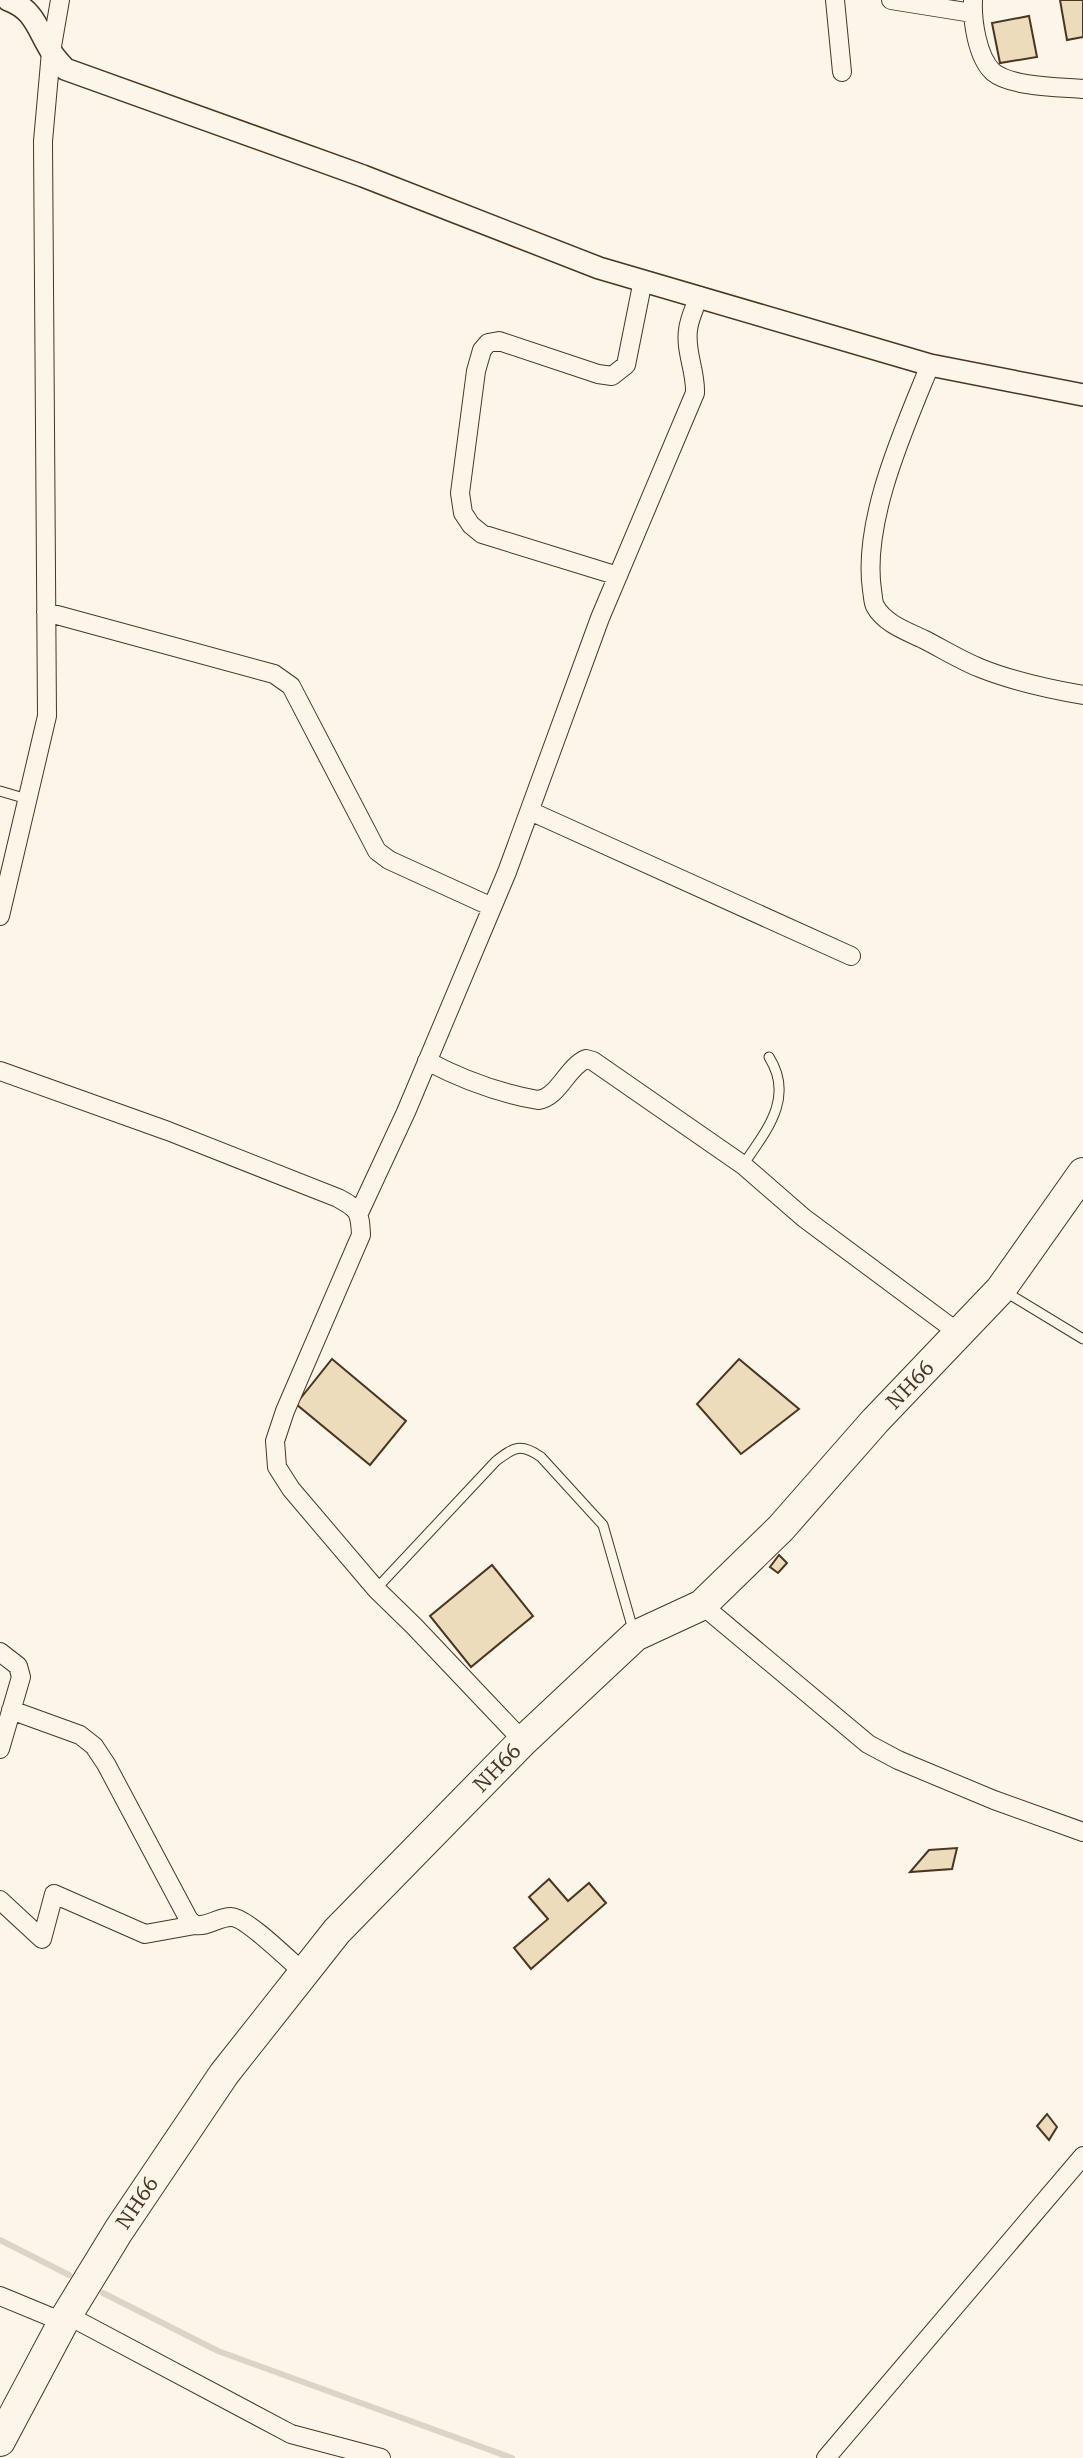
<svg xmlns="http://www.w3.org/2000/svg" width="1083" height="2458" viewBox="0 0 1083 2458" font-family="'Roboto Serif',serif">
  <rect width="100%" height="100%" fill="#fbf6e9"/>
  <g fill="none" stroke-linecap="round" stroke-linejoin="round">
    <path stroke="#dcd4c6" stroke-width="6" d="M0 2240 69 2275
      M103 2293 218 2351 512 2458"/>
  </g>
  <path fill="#ecdcbc" stroke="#4a3520" stroke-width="2" d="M1060 0H1083V37L1067 40Z
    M1029 16 1037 57 1000 63 992 23Z
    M332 1359 406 1421 370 1465 296 1404Z
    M739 1359 799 1409 741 1454 697 1404Z
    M779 1555 787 1563 778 1573 770 1567Z
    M492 1565 533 1616 471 1667 430 1616Z
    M957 1848 952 1869 910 1872 929 1850Z
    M549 1879 568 1901 589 1883 606 1903 531 1969 514 1948 548 1919 529 1897Z
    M1047 2114 1057 2127 1049 2140 1037 2126Z"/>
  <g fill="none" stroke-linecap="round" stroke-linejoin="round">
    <defs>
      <path id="service" d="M0 791 27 799
        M743 1165C766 1131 795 1098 769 1057
        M1004 1291 1083 1339
        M376 1589 496 1461C514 1447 521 1443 541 1457L603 1525 634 1633"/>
      <path id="minor" d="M835 0 842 72
        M891 0 972 13
        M973 0C972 20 977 57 993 72 1011 87 1060 87 1083 89
        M930 365C904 429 862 521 872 590 873 596 873 602 875 606 884 623 906 631 923 639 941 648 960 660 980 668 1012 681 1049 689 1083 695
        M618 576 482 534 471 525 463 513 460 493 476 371 482 350 488 343 499 341 598 374 612 376 626 365 643 280
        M46 612 274 674 291 686 377 851 389 860 492 907
        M530 811 851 956
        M0 916 47 716 43 141 51 52 60 0
        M427 1061C463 1080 498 1093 538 1100 559 1097 567 1067 586 1059L593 1061 743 1165 804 1218 960 1334
        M0 1071 168 1131 338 1198C358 1209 360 1211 361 1235L285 1411 275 1441 277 1467 291 1489 376 1589 414 1626 523 1741
        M359 1213 406 1112 507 872 600 618 695 393C696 372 685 351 688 330 689 319 695 307 699 296
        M702 1605 868 1744 898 1760 994 1800 1083 1832
        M0 1652 18 1666 21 1677 0 1749
        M11 1710 80 1735 94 1746 106 1764 189 1920 195 1925C208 1927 218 1917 231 1917 246 1917 290 1961 304 1973
        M0 1900 42 1939 54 1894 145 1934 195 1925
        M0 2296 63 2322
        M67 2315 291 2434 381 2458
        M826 2458 1083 2156"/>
      <path id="tertiary" d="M8 0C35 10 37 29 51 51 54 58 61 63 65 69L363 176 599 268 930 365 1083 395"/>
      <path id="trunk" d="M0 2441 67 2315 119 2230 224 2074 337 1931 523 1741 635 1636 702 1605 781 1528 875 1421 1001 1289 1083 1173"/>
    </defs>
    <use href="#service" stroke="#4a3520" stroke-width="11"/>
    <use href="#minor" stroke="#4a3520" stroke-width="20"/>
    <use href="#tertiary" stroke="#4a3520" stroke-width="24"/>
    <use href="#trunk" stroke="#4a3520" stroke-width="32"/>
    <use href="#service" stroke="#fbf6e9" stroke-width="9"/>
    <use href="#minor" stroke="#fbf6e9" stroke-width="18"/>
    <use href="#tertiary" stroke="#fbf6e9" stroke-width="21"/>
    <use href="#trunk" stroke="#fbf6e9" stroke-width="30"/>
  </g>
  <g text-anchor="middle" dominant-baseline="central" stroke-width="5" stroke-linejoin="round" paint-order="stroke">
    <g font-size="21" fill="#4a3520" stroke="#fbf6e9">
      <text transform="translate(910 1385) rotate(-46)">NH66</text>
      <text transform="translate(497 1768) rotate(-46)">NH66</text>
      <text transform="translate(137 2203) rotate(-56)">NH66</text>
    </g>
  </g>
</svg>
